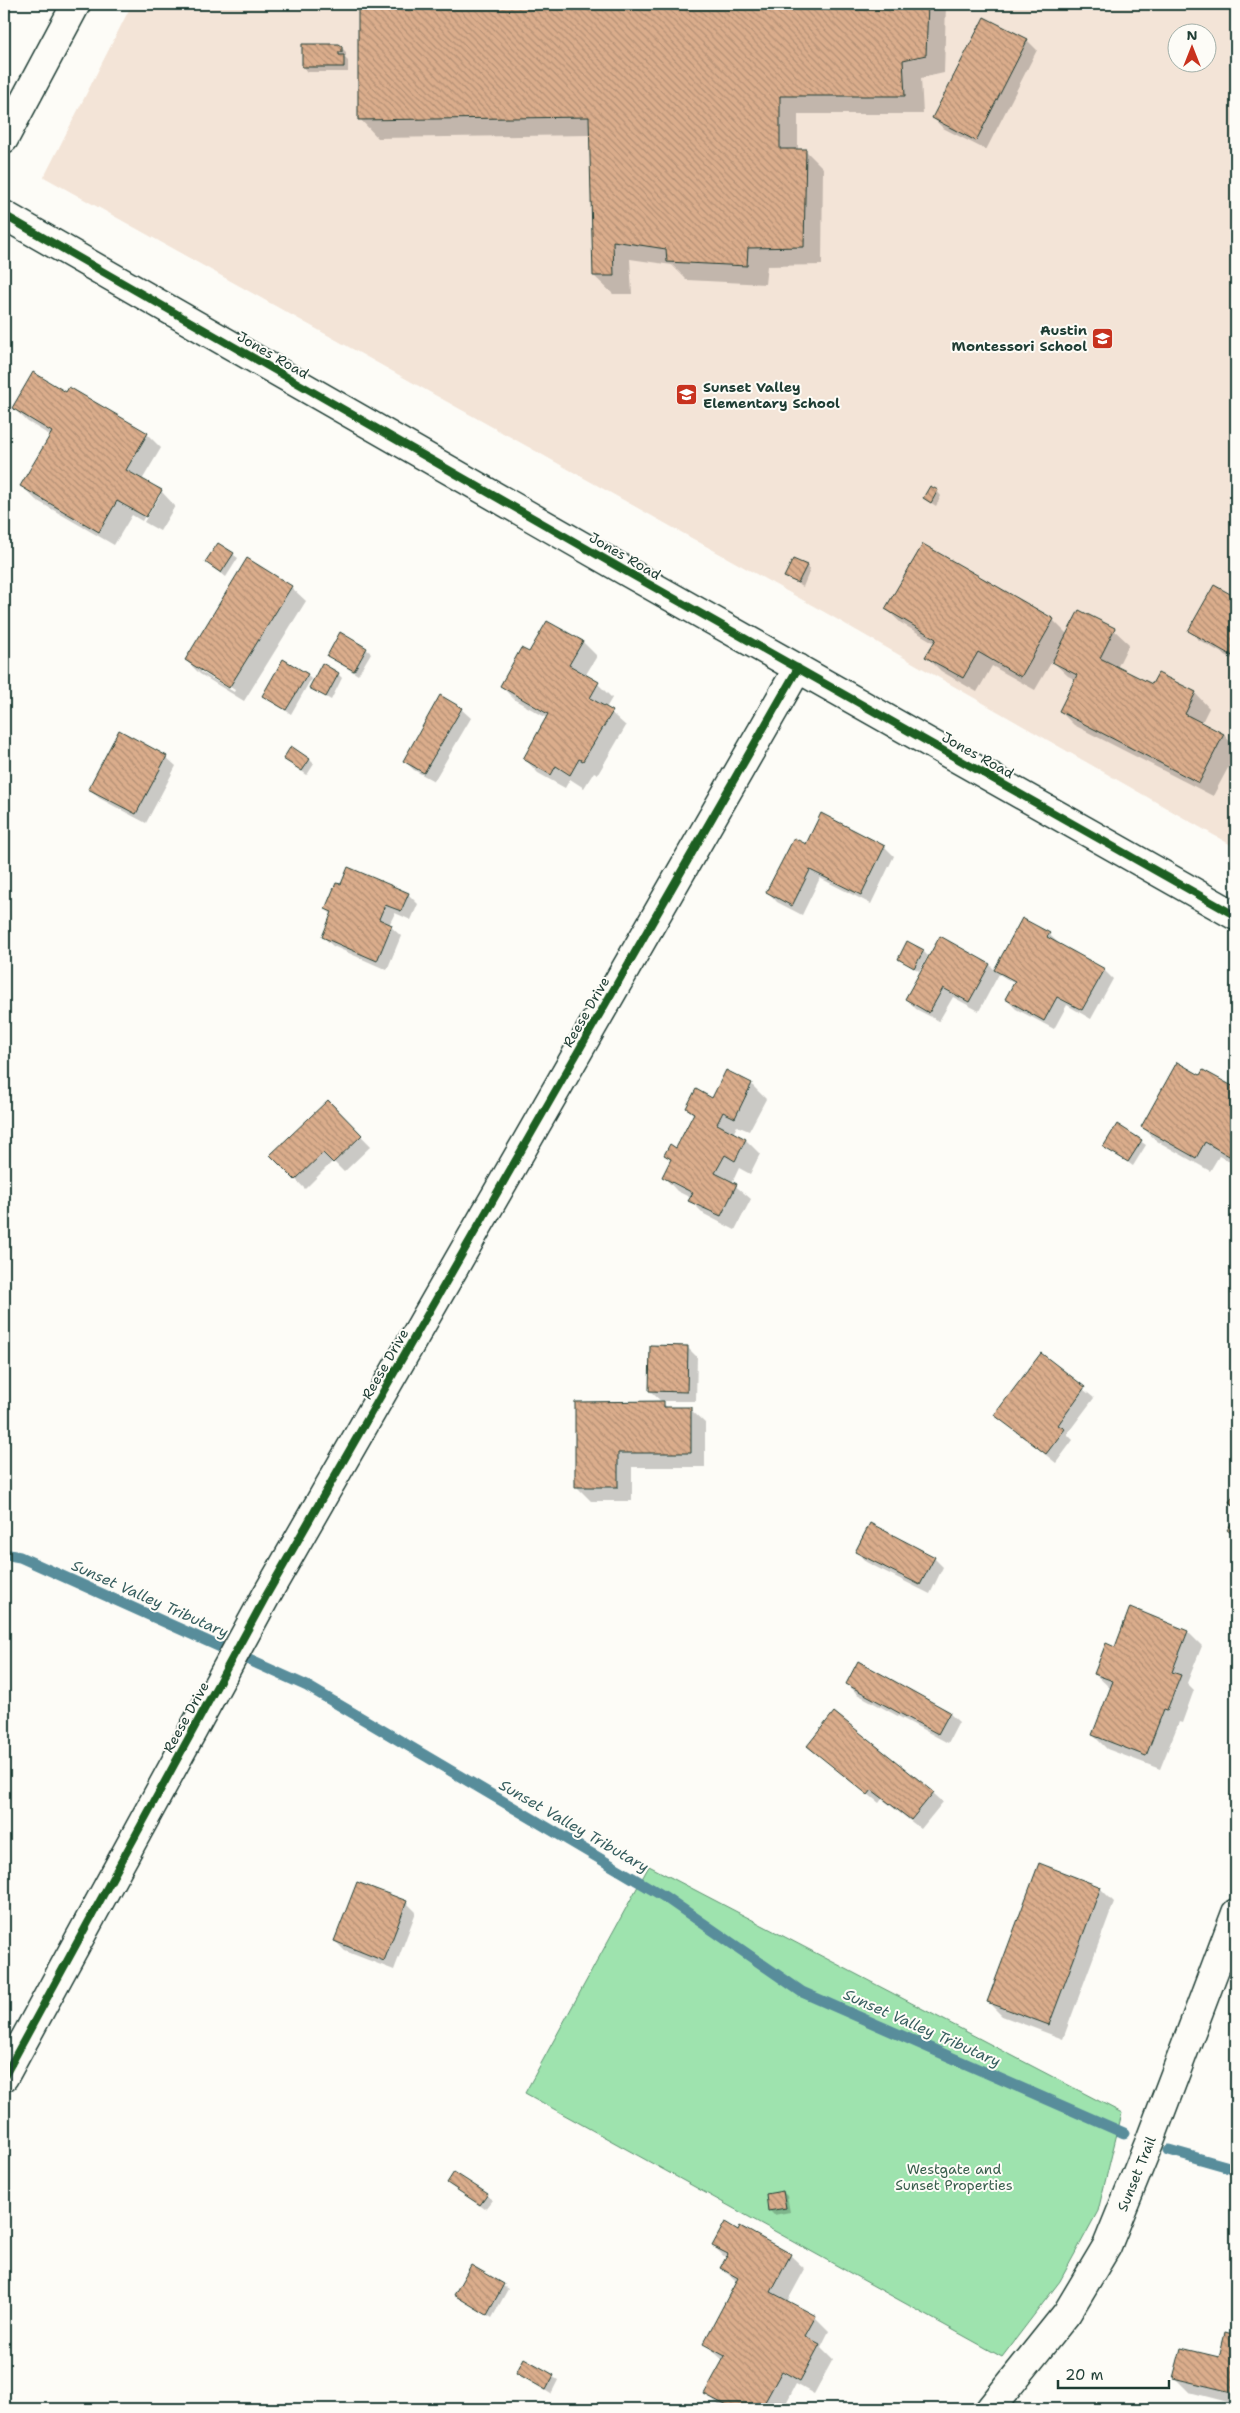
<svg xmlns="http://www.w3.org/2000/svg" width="1240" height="2413" viewBox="0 0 1240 2413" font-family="'Shantell Sans',sans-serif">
  <defs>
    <pattern id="building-back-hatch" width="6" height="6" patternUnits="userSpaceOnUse" patternTransform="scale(1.25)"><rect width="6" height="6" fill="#dbad8c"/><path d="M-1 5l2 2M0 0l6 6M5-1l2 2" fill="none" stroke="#b18e73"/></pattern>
  </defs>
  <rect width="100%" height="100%" fill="#fdfcf7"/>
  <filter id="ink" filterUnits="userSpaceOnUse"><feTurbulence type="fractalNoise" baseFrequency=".02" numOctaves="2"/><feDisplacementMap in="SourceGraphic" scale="10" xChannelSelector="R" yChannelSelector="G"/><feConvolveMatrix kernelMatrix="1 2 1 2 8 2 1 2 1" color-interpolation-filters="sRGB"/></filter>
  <g filter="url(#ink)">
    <path fill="#f3e4d7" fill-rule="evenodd" d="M132 4H1236V835L1231 845 826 613 44 177ZM1178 32H1208V62H1178Z"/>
    <path fill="#9ee3ae" stroke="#5e9071" d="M649 1866 1122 2113 1098 2211 1060 2281 1002 2357 525 2093Z"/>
    <path fill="#0003" fill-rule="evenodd" d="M360 4H946L944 73 921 78 923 114H798V150H805L823 168 822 265 767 266 765 284 687 280 672 265 630 259 632 294H613L594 276 590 135 378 138 360 119Z
      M1027 40 1037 50 986 150 943 128 933 118Z
      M341 47 346 52V56H343L348 61V72H308L304 67Z
      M67 393 147 434 161 448 142 480 161 491 175 506 160 531 144 522 161 494H158L142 521 132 515 114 545 36 500 22 486 51 436 28 422 13 408Z
      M937 491 941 496 936 506 924 498Z
      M219 544 238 558 226 577 206 562Z
      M806 566 810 570 803 587 786 577Z
      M291 587 306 601 244 701 200 674 186 660ZM201 669 235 690 234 692 201 672Z
      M1236 591V661L1199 640 1189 631 1233 597Z
      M886 609 1053 620 1068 635 1080 612 1114 630 1129 644 1117 668 1152 686 1195 693 1209 708 1201 724 1224 735 1236 748V753L1213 796 1074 725 1060 711 1076 680 1068 676 1052 661 1035 690 992 666 977 692 941 671 927 657 935 643 901 623Z
      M583 642 597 656 585 676 598 684 612 698 606 708 626 726 598 774 594 772 584 788 570 779 565 788 538 773 524 758 547 718 515 700 501 686 529 654Z
      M366 649 371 653 358 675 328 656Z
      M338 674 342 678 331 700 311 688Z
      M307 675 311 679 291 714 263 696Z
      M461 709 471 718 434 781 414 770 405 761Z
      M166 757 176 766 146 823 99 798 89 788Z
      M284 759 310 760 314 764 307 775Z
      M822 815 885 847 894 856 871 904 820 878 802 915 777 902 768 892 806 846Z
      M408 894 418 904 411 920 395 913 389 925 401 936 387 970 333 946 323 937 332 915 326 909Z
      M1049 934 1058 943 1104 970 1113 979 1091 1019 1067 1005 1054 1029 1016 1009 1006 999 1015 984 999 974 979 1011 953 997 939 1021 916 1009 907 999 941 938 990 965 995 970Z
      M923 951 928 956 919 971 899 958Z
      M727 1071 751 1084 766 1099 749 1131 737 1126 733 1134 746 1140 760 1154 750 1174 739 1168 732 1183 751 1199 735 1230 704 1214 690 1200 691 1198 677 1191 663 1176 671 1160 666 1155 677 1149 694 1115 687 1108 712 1100Z
      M1204 1072 1236 1090V1165L1219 1156 1210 1171 1157 1141 1142 1127 1201 1077Z
      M328 1102 371 1146 344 1172 333 1161 305 1189 272 1155Z
      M1118 1126 1146 1145 1133 1166 1105 1146Z
      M687 1347 697 1357 696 1401H661L669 1409H690L705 1423V1467H632V1501H591L577 1487 662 1402 650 1391Z
      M1041 1355 1094 1398 1067 1434 1073 1440 1056 1463 996 1415Z
      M857 1552 934 1558 943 1567 930 1594 866 1562Z
      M1188 1632 1202 1646 1187 1683 1194 1690 1182 1723 1179 1722 1160 1769 1107 1749 1093 1735 1111 1689 1095 1674 1115 1648Z
      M848 1684 949 1713 959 1722 948 1743 857 1694Z
      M809 1746 933 1793 943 1802 921 1829 882 1799 879 1803Z
      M358 1883 407 1903 416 1912 394 1970 345 1951 335 1941Z
      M1100 1888 1114 1902 1063 2039 1002 2016 988 2002Z
      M448 2183 487 2195 492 2200 485 2209Z
      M783 2192 787 2196 790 2212 774 2215 769 2210Z
      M713 2246 790 2255 805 2269 787 2302 815 2317 829 2331 821 2347 833 2359 814 2394 796 2384 783 2409H723L706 2393 724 2361 705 2344 736 2282 722 2268 727 2259Z
      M472 2267 508 2289 492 2318 456 2295Z
      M1226 2334 1236 2337V2404L1189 2392 1175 2378 1220 2358Z
      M524 2360 558 2380 551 2394 517 2373Z"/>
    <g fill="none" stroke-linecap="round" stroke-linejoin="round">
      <path stroke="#588d9b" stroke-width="11" d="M4 1554 20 1557 307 1686 665 1897 802 1992 1124 2133
        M1169 2150 1236 2169"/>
    </g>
    <path fill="url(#building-back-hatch)" stroke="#1f3d34" d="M358 4H928L926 55 903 60 905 96H780V149H806L804 247 748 248 747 266 667 262 666 249 613 241 614 276H593L589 117 358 120Z
      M984 17 1028 39 976 141 932 118Z
      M302 44H339L342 46V52H339V55H344V67H302Z
      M33 372 66 392 69 387 148 433 126 470 162 490 146 517 117 501 99 532 20 486 52 432 12 408Z
      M930 486 938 490 931 503 923 498Z
      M218 543 234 553 221 573 205 562Z
      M923 544 1054 619 1021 677 978 652 963 678 925 657 936 639 885 609Z
      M247 558 292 586 229 688 185 660Z
      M793 559 807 565 798 583 784 577Z
      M1214 585 1232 595 1236 588V658L1188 631Z
      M1079 610 1115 628 1100 658 1152 684 1158 673 1196 692 1185 714 1224 734 1199 783 1059 711 1077 675 1052 662Z
      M547 621 583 641 569 665 599 682 590 698 613 711 583 761 579 759 570 775 556 766 551 775 523 759 548 714 500 686 521 648 529 652Z
      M340 632 367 648 354 671 327 656Z
      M283 659 308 674 286 710 262 696Z
      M322 663 339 673 326 697 309 688Z
      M440 695 462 708 424 773 403 761Z
      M119 730 167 756 136 814 88 789Z
      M291 746 310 759 302 771 283 759Z
      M821 813 885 846 861 895 810 870 792 906 766 892 794 838 806 844Z
      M348 867 409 893 401 911 385 905 379 919 392 925 377 961 322 937 332 912 325 909 336 883 341 884Z
      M1022 918 1050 933 1047 937 1105 969 1082 1010 1057 997 1044 1021 1005 999 1015 981 994 970Z
      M940 936 990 964 969 1002 943 988 929 1013 905 999Z
      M907 941 924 950 914 968 898 959Z
      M1177 1062 1200 1075 1203 1070 1236 1088V1160L1205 1142 1196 1158 1141 1127Z
      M726 1070 752 1083 735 1118 723 1112 717 1124 746 1139 735 1161 725 1155 715 1173 737 1184 721 1216 688 1201 693 1193 662 1177 671 1159 664 1155 670 1144 676 1148 694 1113 686 1108 696 1089 712 1098Z
      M328 1100 362 1135 333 1163 323 1153 295 1180 270 1155Z
      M1117 1124 1142 1140 1128 1162 1103 1147Z
      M650 1345 688 1346 687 1392 649 1391Z
      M1041 1353 1085 1387 1058 1425 1065 1429 1046 1454 994 1415Z
      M664 1401V1407H691V1453H618V1487H575V1402Z
      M1236 1491V1507L1229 1502Z
      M1236 1517V1537L1227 1530Z
      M870 1523 935 1557 920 1585 855 1552Z
      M1130 1607 1188 1631 1172 1672 1181 1675 1167 1710 1164 1709 1146 1756 1092 1735 1113 1681 1094 1674 1106 1643 1115 1647Z
      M858 1661 950 1712 938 1734 846 1684Z
      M834 1712 934 1792 911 1820 872 1790 868 1795 807 1746Z
      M1039 1863 1101 1887 1049 2025 987 2002Z
      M357 1882 407 1901 384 1961 334 1941Z
      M454 2172 488 2194 480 2205 447 2183Z
      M783 2191 786 2208 768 2211 766 2194Z
      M725 2222 738 2230 740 2226 791 2254 771 2292 816 2316 805 2336 820 2344 800 2381 782 2371 761 2409H733L704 2394 725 2356 703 2344 738 2278 720 2268 728 2254 712 2246Z
      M471 2265 504 2284 487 2315 454 2295Z
      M1225 2333 1236 2336V2393L1173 2378 1181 2348 1219 2357Z
      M524 2358 554 2375 546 2390 516 2373Z"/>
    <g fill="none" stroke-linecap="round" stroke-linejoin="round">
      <defs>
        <g id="minor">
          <path d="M4 139 76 4"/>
          <path d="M4 2077 266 1596 798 668"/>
          <path id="s1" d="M990 2409 1067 2313 1107 2246 1149 2143 1236 1913"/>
        </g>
        <path id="tertiary" d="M4 215 629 573 1236 916"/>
      </defs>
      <use href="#minor" stroke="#1f3d34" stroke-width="31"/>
      <use href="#tertiary" stroke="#1f3d34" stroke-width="31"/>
      <use href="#minor" stroke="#fdfcf7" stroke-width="28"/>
      <use href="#tertiary" stroke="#fdfcf7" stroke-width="28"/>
      <defs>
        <path id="cycleway" d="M4 215 629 573 1236 916
          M4 2077 266 1596 798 668"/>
      </defs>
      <use href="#cycleway" stroke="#fdfcf7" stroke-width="11"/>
      <use href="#cycleway" stroke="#1b5e20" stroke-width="8"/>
    </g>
  </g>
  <defs>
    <symbol id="school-square" viewBox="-11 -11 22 22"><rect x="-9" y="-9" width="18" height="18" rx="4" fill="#c8321e" stroke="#fdfcf7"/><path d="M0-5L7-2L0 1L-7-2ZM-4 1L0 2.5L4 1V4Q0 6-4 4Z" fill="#fff"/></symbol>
  </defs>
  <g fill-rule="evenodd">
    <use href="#school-square" x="1090" y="326" width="25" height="25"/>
    <use href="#school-square" x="674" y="382" width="25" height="25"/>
  </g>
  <g text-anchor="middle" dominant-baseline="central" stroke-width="4" stroke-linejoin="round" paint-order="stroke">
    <g font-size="14" font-weight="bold" fill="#1f3d34" stroke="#fdfcf7" text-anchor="end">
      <text x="1087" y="330">Austin<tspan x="1087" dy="16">Montessori School</tspan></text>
      <text x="703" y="387" text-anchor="start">Sunset Valley<tspan x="703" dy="16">Elementary School</tspan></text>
    </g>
    <g font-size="14" fill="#1f3d34" stroke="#fdfcf7">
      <text transform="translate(273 355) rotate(30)">Jones Road</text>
      <text transform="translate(625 556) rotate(30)">Jones Road</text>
      <text transform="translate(978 755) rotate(29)">Jones Road</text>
      <text transform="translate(586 1012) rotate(-60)">Reese Drive</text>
      <text transform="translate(385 1364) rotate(-60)">Reese Drive</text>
      <text transform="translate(186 1717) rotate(-61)">Reese Drive</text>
      <text stroke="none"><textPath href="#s1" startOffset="279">Sunset Trail</textPath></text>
    </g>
    <g font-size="14" fill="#385e4c" stroke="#fdfcf7">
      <text x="954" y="2169">Westgate and<tspan x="954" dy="16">Sunset Properties</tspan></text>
    </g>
    <g font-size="15" font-style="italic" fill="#375e5f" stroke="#fdfcf7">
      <text transform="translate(150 1599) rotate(24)">Sunset Valley Tributary</text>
      <text transform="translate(574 1826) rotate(30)">Sunset Valley Tributary</text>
      <text transform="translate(922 2028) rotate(24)">Sunset Valley Tributary</text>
    </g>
  </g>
  <rect width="1240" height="2413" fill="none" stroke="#fdfcf7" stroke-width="20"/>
  <rect x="10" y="10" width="1220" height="2393" fill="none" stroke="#1f3d34" stroke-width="2" filter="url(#ink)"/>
  <g transform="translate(1192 48)"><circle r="24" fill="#fdfcf7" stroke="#a4b0a9"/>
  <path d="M0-4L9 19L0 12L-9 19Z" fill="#c8321e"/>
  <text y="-8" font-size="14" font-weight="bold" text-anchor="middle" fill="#1f3d34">N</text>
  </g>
  <path d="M1058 2380v8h111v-8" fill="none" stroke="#1f3d34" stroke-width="2.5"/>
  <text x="1065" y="2380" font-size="15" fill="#1f3d34" stroke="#fdfcf7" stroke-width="4" paint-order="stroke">20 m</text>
</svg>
